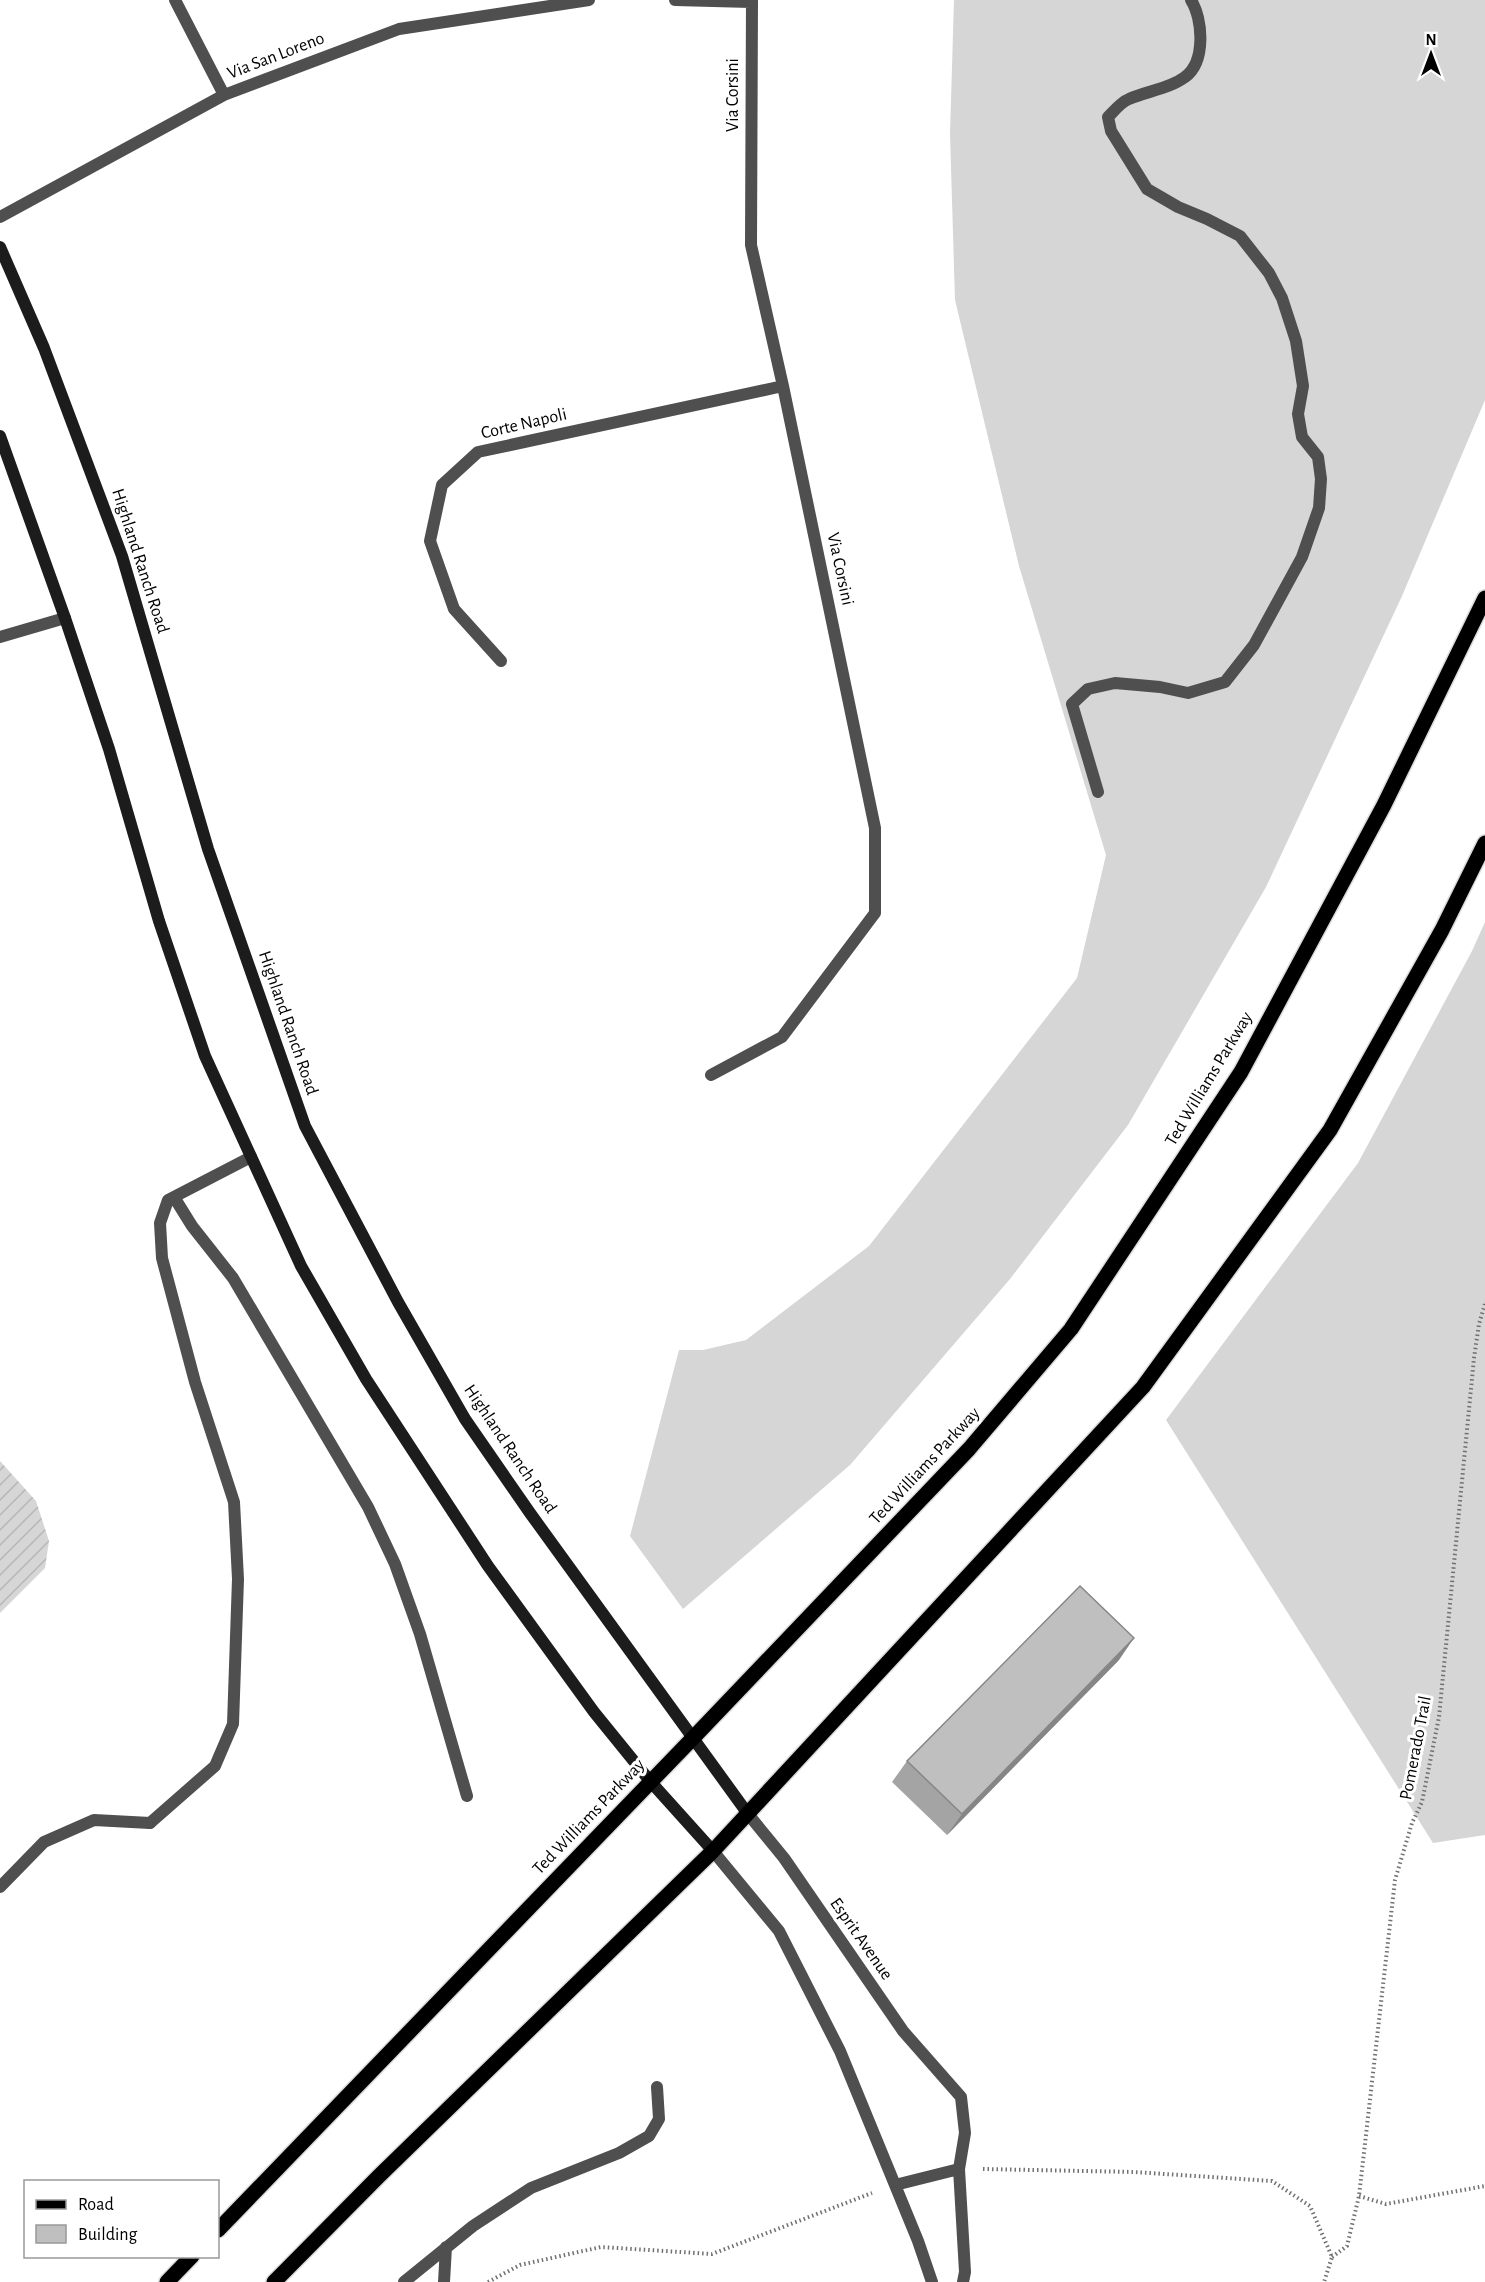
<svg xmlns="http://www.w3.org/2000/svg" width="1485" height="2282" viewBox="0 0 1485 2282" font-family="'Alegreya Sans',sans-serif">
  <defs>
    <pattern id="garden-furrows" width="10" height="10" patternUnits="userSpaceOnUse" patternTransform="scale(1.5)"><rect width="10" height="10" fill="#d6d6d6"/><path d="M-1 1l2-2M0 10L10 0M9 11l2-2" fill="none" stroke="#b6b6b6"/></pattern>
  </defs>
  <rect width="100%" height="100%" fill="#fff"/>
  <path fill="#d6d6d6" d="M954 0H1485V400L1402 596 1266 887 1128 1125 1010 1279 850 1465 683 1609 630 1536 679 1350H703L746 1340 869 1246 1077 978 1106 855 1019 566 955 300 950 134Z
    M1485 922V1835L1433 1843 1166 1420 1358 1163 1472 951Z"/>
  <path fill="url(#garden-furrows)" d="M0 1461 36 1501 49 1541 45 1568 0 1613Z"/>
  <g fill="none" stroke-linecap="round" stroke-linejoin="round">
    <defs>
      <path id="primary" d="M218 2230 693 1738 969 1449 1071 1329 1241 1072 1384 805 1485 598
        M167 2282 192 2256
        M274 2282 379 2176 713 1851 1143 1387 1330 1130 1442 930 1485 843"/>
    </defs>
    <use href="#primary" stroke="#dbdbdb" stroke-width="18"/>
    <path stroke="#717171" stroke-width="4" stroke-dasharray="1.5 3" stroke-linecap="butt" d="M983 2169 1134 2172 1272 2181 1310 2206 1332 2257 1324 2282
      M1359 2196 1386 2204 1485 2186
      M1332 2257 1347 2246 1359 2196 1395 1880 1412 1823 1422 1802 1439 1717 1474 1358 1479 1324 1485 1304
      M488 2282 520 2265 601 2247 712 2254 872 2193"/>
    <path stroke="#4f4f4f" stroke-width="12" d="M1098 792 1072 704 1088 689 1115 683 1160 687 1188 693 1225 682 1254 645 1302 557 1319 508 1321 479 1318 457 1302 437 1298 414 1303 386 1296 341 1282 298 1269 273 1240 236 1207 219 1178 207 1147 189 1111 131 1108 117C1114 111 1121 102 1129 99 1147 91 1169 89 1185 77 1206 62 1203 19 1191 0
      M174 1197 192 1226 233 1278 368 1507 395 1564 420 1634 467 1796
      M150 1823 215 1766 233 1724 238 1579 234 1502 195 1382 162 1258 160 1223 168 1200 251 1157
      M404 2282 473 2226 531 2188 619 2153 649 2136 659 2119 657 2087
      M444 2282 446 2247"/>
    <path stroke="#4f4f4f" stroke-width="12" d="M175 0 224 95
      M675 0 751 2
      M0 217 224 95 399 29 589 0
      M0 637 65 618
      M501 661 454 609 430 541 442 485 478 452 783 386
      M711 1075 782 1037 875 913V828L783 386 751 245 752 0
      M748 1814 784 1858 903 2031 961 2097 965 2133 959 2169 965 2272 963 2282
      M713 1851 779 1931 840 2051 918 2241 932 2282
      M0 1887 44 1842 94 1820 150 1823
      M895 2185 959 2169"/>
    <path stroke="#1c1c1c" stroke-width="12" d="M0 247 44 348 122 556 208 849 305 1126 398 1302 465 1419 530 1513 748 1814
      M0 436 65 618 109 749 159 921 205 1056 301 1266 366 1379 488 1566 594 1712 650 1781 713 1851"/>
    <use href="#primary" stroke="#000" stroke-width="15"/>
  </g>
  <path fill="#a4a4a4" d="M1119 1660 947 1835 892 1782 907 1761Z"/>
  <path fill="#868686" d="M1134 1638 1119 1660 947 1835 962 1814Z"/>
  <path fill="#bfbfbf" stroke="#868686" stroke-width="1.5" d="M1080 1586 1134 1638 962 1814 907 1761Z"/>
  <g text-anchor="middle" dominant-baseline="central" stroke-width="6" stroke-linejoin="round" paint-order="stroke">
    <g font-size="18" fill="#000" stroke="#fff">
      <text transform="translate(276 56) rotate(-21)">Via San Loreno</text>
      <text transform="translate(733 95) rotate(-90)">Via Corsini</text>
      <text transform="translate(524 424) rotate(-13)">Corte Napoli</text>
      <text transform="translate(140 561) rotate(72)">Highland Ranch Road</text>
      <text transform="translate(840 569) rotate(78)">Via Corsini</text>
      <text transform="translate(288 1023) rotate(71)">Highland Ranch Road</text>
      <text transform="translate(1209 1079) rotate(-59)">Ted Williams Parkway</text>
      <text transform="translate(510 1449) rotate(56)">Highland Ranch Road</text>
      <text transform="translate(925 1466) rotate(-47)">Ted Williams Parkway</text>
      <text transform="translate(1416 1748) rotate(-79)">Pomerado Trail</text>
      <text transform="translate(589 1817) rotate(-46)">Ted Williams Parkway</text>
      <text transform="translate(861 1939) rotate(55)">Esprit Avenue</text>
    </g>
  </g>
  <rect x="24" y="2180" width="195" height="78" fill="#ffffff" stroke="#999999" stroke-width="1.5"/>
  <rect x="36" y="2200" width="30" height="9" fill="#000000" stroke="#999999" stroke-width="1.5"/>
  <text x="78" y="2210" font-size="18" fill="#000000">Road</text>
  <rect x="36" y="2225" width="30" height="18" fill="#bfbfbf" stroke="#999999" stroke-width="1.5"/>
  <text x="78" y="2240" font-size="18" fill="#000000">Building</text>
  <g transform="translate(1431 54)" stroke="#ffffff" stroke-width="4.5" paint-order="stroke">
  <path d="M0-4.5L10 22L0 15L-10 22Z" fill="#000000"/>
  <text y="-9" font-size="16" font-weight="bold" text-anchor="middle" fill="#000000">N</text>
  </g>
</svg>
